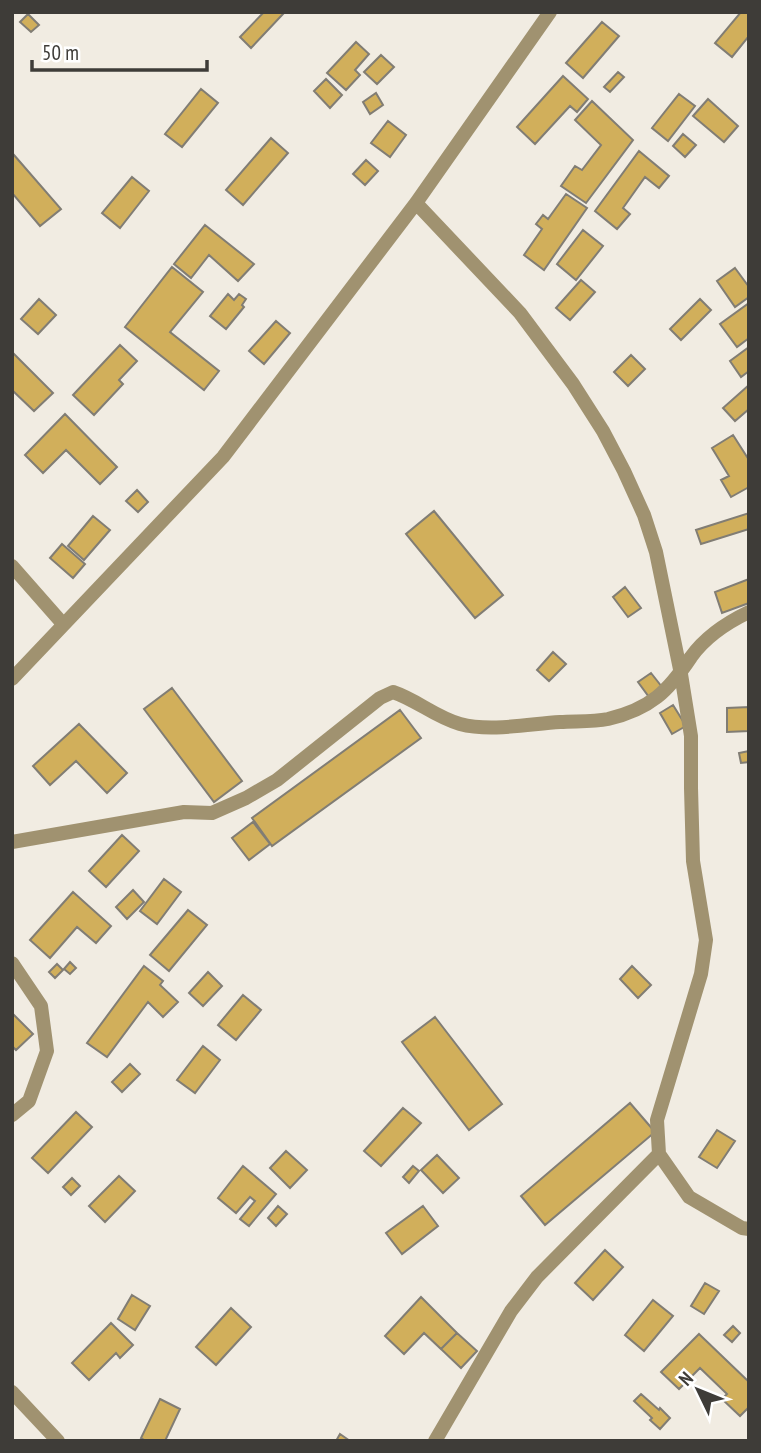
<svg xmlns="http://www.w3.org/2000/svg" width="761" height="1453" viewBox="0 0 761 1453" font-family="'PT Sans Narrow',sans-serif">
  <rect width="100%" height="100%" fill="#f1ece2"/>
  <path fill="#d1af5b" stroke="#817d74" stroke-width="2" d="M264 12H281L283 14 251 48 240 37Z
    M741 12 749 13V36L732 57 715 43Z
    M28 14 39 25 31 32 20 22Z
    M602 22 619 36 583 78 566 63Z
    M356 42 369 54 355 70 360 75 346 90 327 73Z
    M381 55 394 67 377 84 364 72Z
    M618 72 624 77 610 92 604 87Z
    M563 76 588 99 577 112 570 106 535 144 517 127Z
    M326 79 342 95 330 108 314 91Z
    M201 89 218 103 182 147 165 134Z
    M376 93 383 105 370 114 363 102Z
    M679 94 695 106 668 141 652 128Z
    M708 99 738 126 724 142 693 116Z
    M592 101 633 140 586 203 561 186 575 166 582 170 601 145 575 120Z
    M388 121 406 135 390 157 371 143Z
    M683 134 696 145 685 157 673 146Z
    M271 138 288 153 243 205 226 190Z
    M639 151 669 176 659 188 645 177 623 208 630 214 617 229 595 211Z
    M14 155 61 209 40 226 12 193V157Z
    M366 160 378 171 365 185 353 174Z
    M132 177 149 191 120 228 102 213Z
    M566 194 587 208 544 270 524 255 542 229 536 224 543 215 548 219Z
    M205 225 254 264 238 281 209 255 191 278 174 264Z
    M583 230 603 246 576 280 557 264Z
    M172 267 203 292 170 332 219 371 204 390 125 327Z
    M735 268 749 287V297L735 307 717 281Z
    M581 280 595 292 570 320 556 308Z
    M228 294 234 300 239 294 246 299 242 305 244 307 226 329 210 316Z
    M39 299 56 315 38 334 21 319Z
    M700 299 711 310 681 340 670 329Z
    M749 303V338L737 347 720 324Z
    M276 321 290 333 264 364 249 351Z
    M120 345 137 361 119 380 123 384 94 415 73 395Z
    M749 347V371L741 377 730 361Z
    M12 352 53 393 34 411 12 390Z
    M631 355 645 369 628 386 614 372Z
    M749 385V409L735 421 723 408Z
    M65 414 117 467 100 484 66 450 43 473 25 455Z
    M733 435 749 460V487L731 497 721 480 729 476 712 448Z
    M137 490 148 502 138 512 126 501Z
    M434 511 503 595 475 618 406 534Z
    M749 513V529L701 544 696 530Z
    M93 516 110 530 84 560 68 546Z
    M62 544 85 564 73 578 50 558Z
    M749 579V603L722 613 715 592Z
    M625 587 641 608 628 617 613 597Z
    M553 652 566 664 549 681 537 670Z
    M651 673 662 687 649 697 638 682Z
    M172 688 242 781 214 802 144 709Z
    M673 705 686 726 672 734 660 713Z
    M749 707V731L727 732V708Z
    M400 710 421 738 272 846 252 818Z
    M79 724 127 773 107 793 76 761 50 785 33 766Z
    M749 751V762L741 763 739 753Z
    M253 822 270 844 249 860 232 838Z
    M122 835 139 851 106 887 89 871Z
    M164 879 181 892 157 924 140 911Z
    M133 890 144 902 127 919 116 907Z
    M73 892 111 926 96 943 77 927 50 958 30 940Z
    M188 910 207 925 169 971 150 955Z
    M70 962 76 968 70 974 64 969Z
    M57 964 63 970 55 978 49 972Z
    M144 966 163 981 160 985 178 1002 163 1017 148 1002 107 1057 87 1043Z
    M632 966 651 985 638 998 620 979Z
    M208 972 222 986 203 1006 189 993Z
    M243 995 261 1010 236 1040 218 1025Z
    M12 1013 33 1034 16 1050 12 1046Z
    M435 1017 502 1104 469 1130 402 1042Z
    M203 1046 220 1060 195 1093 177 1080Z
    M130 1064 140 1074 122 1092 112 1082Z
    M630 1103 655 1132 545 1225 521 1196Z
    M403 1108 421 1123 381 1166 364 1151Z
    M76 1112 92 1127 48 1173 32 1158Z
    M717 1130 735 1141 717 1168 699 1157Z
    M286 1151 307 1170 290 1188 270 1168Z
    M437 1155 459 1178 443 1193 421 1170Z
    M243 1166 276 1194 249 1226 240 1219 255 1201 250 1197 236 1213 218 1198Z
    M413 1166 419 1171 409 1183 403 1177Z
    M119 1176 135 1191 105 1222 89 1206Z
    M72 1178 80 1186 71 1195 63 1187Z
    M278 1206 287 1214 276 1226 268 1218Z
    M423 1206 438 1226 402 1254 386 1233Z
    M605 1250 623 1267 593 1300 575 1283Z
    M705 1283 719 1291 704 1314 691 1306Z
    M132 1295 150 1306 135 1330 118 1319Z
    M421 1297 457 1333 441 1349 424 1333 404 1354 385 1336Z
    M653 1300 673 1316 644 1351 625 1335Z
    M231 1308 251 1327 216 1365 196 1347Z
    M111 1323 133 1345 120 1358 116 1353 89 1380 72 1363Z
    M733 1326 740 1333 732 1342 724 1335Z
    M457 1333 477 1351 461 1368 441 1349Z
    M699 1334 749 1382V1407L740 1416 722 1399 727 1394 700 1368 679 1389 661 1372Z
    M641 1394 659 1410 660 1408 670 1418 660 1429 650 1420 652 1418 634 1401Z
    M160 1399 180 1409 165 1441H146L141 1438Z
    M340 1434 350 1441H336Z"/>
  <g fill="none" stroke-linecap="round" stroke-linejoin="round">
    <path stroke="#a09270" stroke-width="14" d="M416 203 520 313 573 384 603 431 624 471 644 515 656 552 681 674 691 736V788L693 861 706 940 701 974 657 1120 659 1154 689 1197 742 1228 749 1229
      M12 566 63 624
      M12 679 223 457 416 203 550 12
      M12 842 184 812 212 813 246 798 277 780 380 698 393 692C417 700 435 717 460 724 490 732 529 724 560 722 576 721 593 722 608 719 625 715 643 708 657 697 671 686 681 672 691 657 706 636 726 623 749 612
      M12 963 41 1006 47 1051 29 1101 12 1115
      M12 1392 58 1441
      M435 1441 511 1311 537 1277 659 1154"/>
  </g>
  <rect width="761" height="1453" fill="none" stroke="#3e3c38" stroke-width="28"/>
  <g transform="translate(698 1390) rotate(313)" stroke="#ffffff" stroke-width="5" paint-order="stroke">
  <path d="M0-5L12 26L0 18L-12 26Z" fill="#3e3c38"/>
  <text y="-10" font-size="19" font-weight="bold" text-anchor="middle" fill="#3e3c38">N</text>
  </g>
  <path d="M32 60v10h175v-10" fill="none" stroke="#3e3c38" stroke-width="3.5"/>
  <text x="42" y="60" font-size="21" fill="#3e3c38" stroke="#ffffff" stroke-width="5" paint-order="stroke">50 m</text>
</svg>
